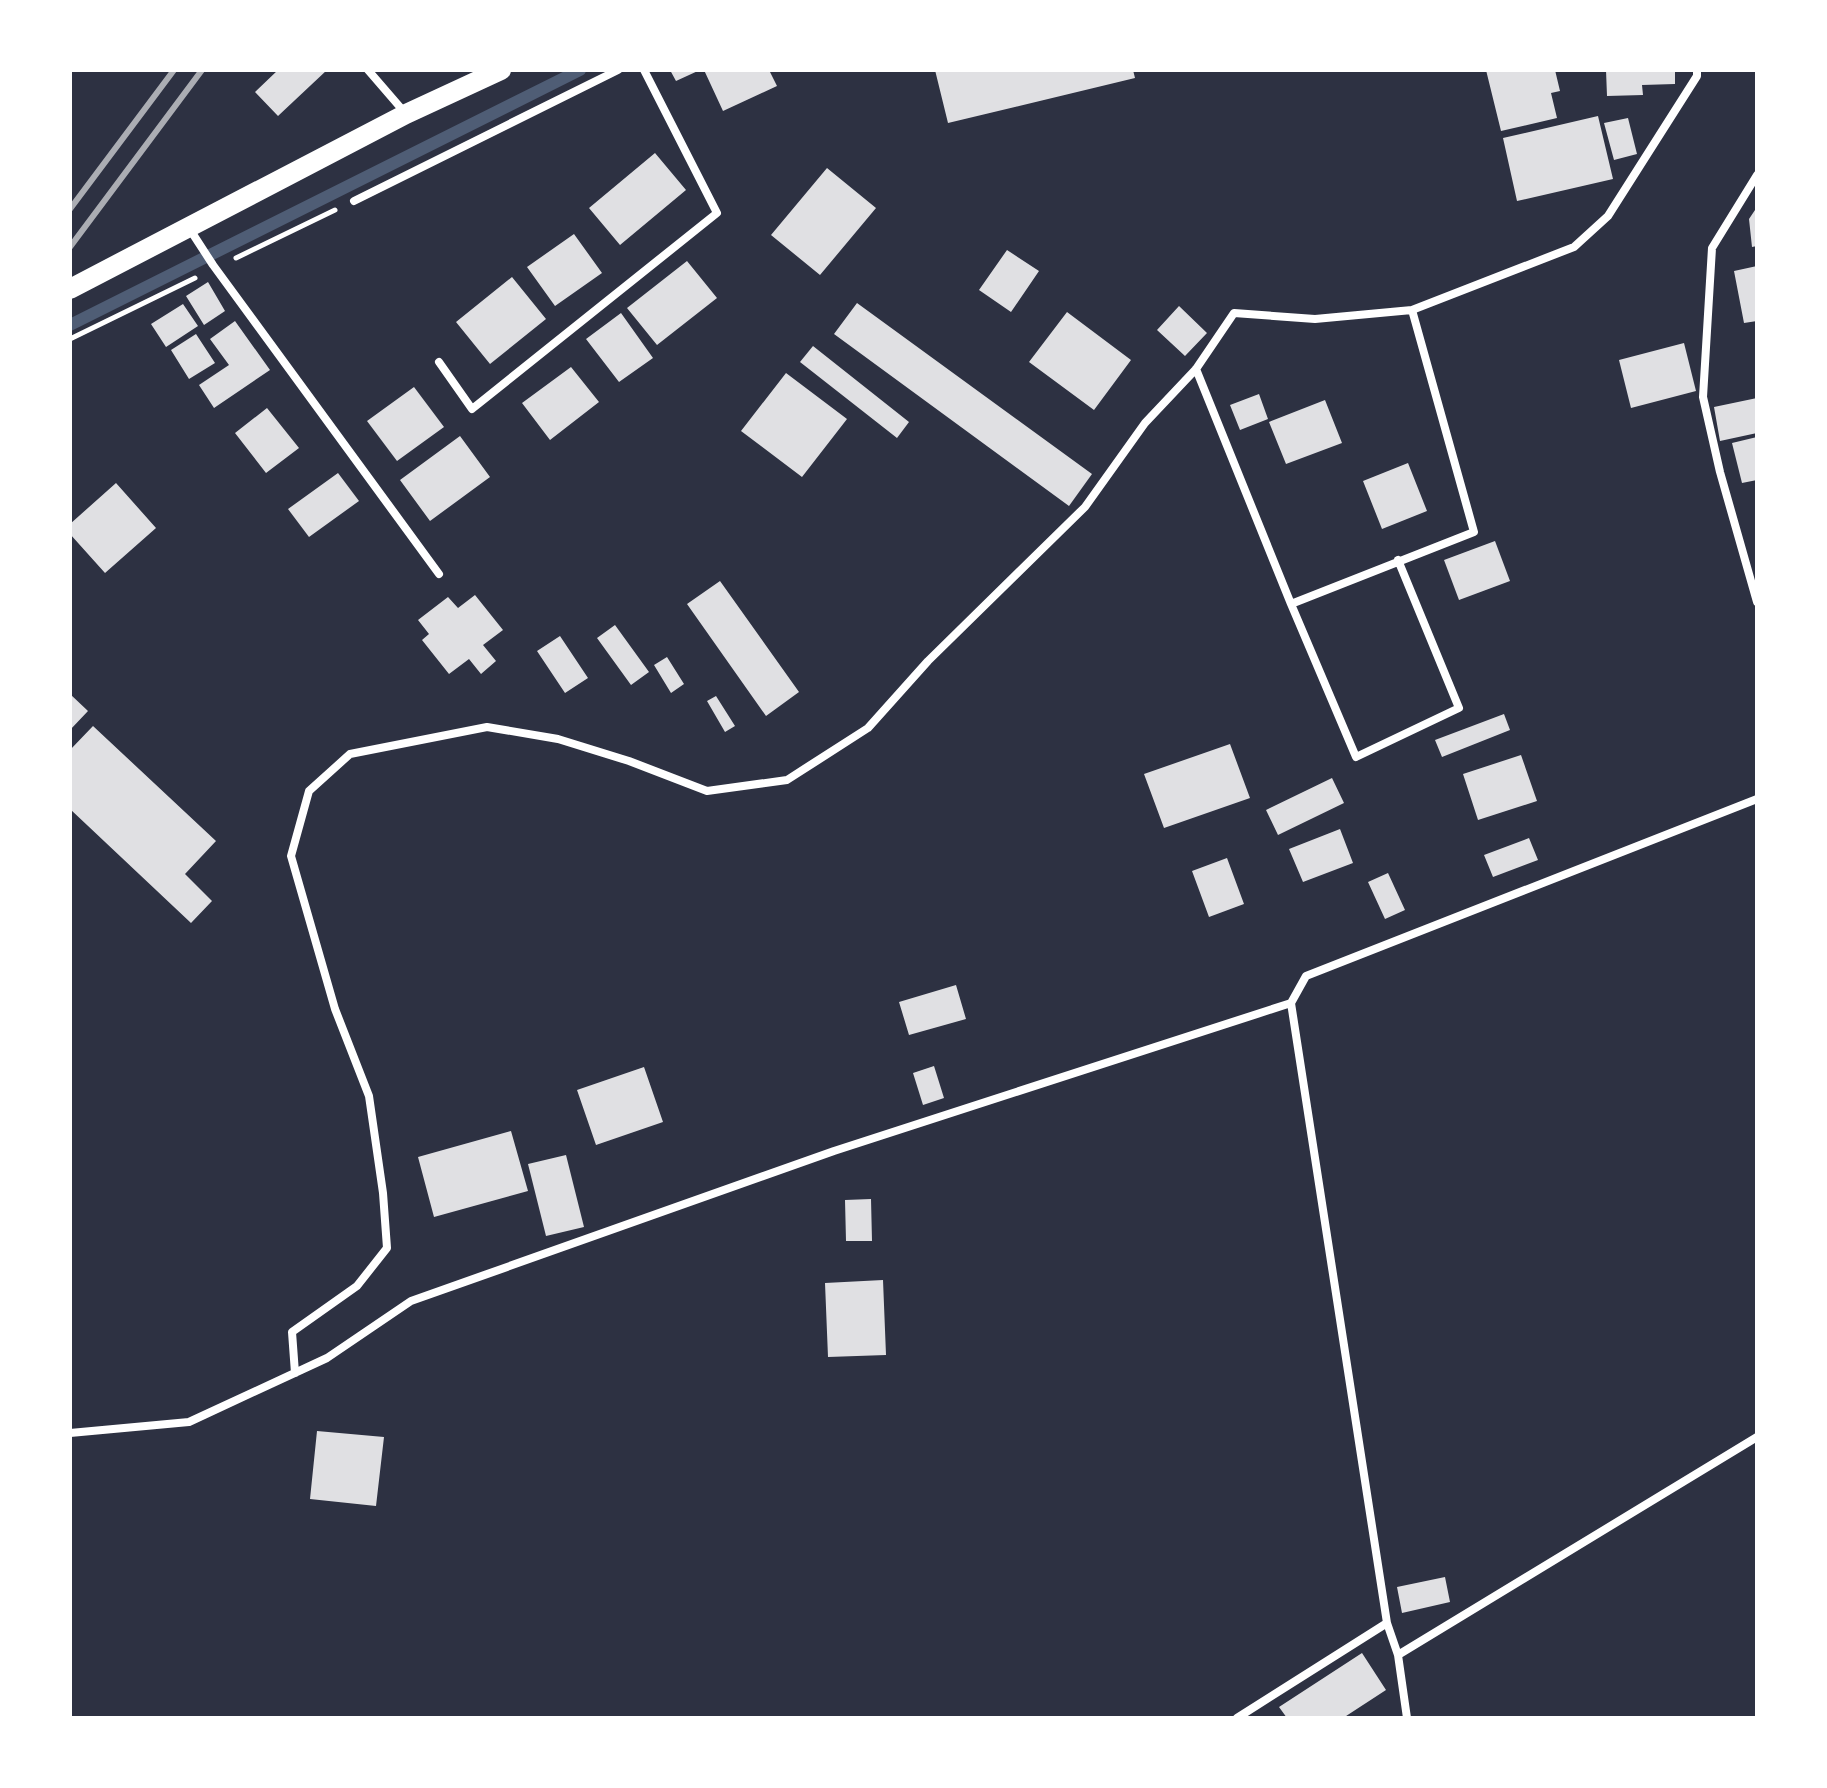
<svg xmlns="http://www.w3.org/2000/svg" width="1827" height="1788" viewBox="0 0 1827 1788" font-family="Lato,sans-serif">
  <rect width="100%" height="100%" fill="#2d3142"/>
  <g fill="none" stroke-linecap="round" stroke-linejoin="round">
    <path stroke="#4f5d75" stroke-width="12" d="M70 325 580 70"/>
  </g>
  <path fill="#e0e0e3" d="M278 70H327L278 116 255 92Z
    M670 70H700L676 81Z
    M704 70H769L777 86 723 111Z
    M935 70H1133L1135 78 948 123Z
    M1486 70H1555L1560 91 1551 93 1557 118 1501 131Z
    M1606 70H1675V84L1642 85 1643 95 1607 96Z
    M1598 116 1613 179 1517 201 1503 138Z
    M1628 118 1637 154 1614 160 1604 123Z
    M655 153 686 190 620 245 589 208Z
    M827 168 876 208 820 275 771 235Z
    M1757 207V246L1752 247 1749 219Z
    M574 234 602 273 555 306 527 267Z
    M1007 250 1039 271 1011 312 979 290Z
    M687 261 717 298 657 345 627 308Z
    M1757 266V321L1744 323 1734 271Z
    M512 277 546 319 490 364 456 322Z
    M208 282 225 311 204 325 186 296Z
    M857 303 1092 474 1069 506 834 334Z
    M183 304 198 326 166 347 151 324Z
    M1179 306 1207 333 1185 356 1157 330Z
    M1067 312 1131 360 1094 410 1029 362Z
    M621 313 653 358 619 382 586 339Z
    M235 321 270 370 214 408 199 385 229 365 210 339Z
    M196 334 215 363 189 379 171 350Z
    M1684 343 1696 391 1631 408 1619 360Z
    M813 346 909 422 897 438 800 362Z
    M571 367 599 402 550 440 522 403Z
    M786 373 847 419 802 477 741 431Z
    M414 387 444 427 397 461 367 421Z
    M1259 394 1268 419 1240 430 1230 405Z
    M1757 398V433L1720 441 1714 407Z
    M1325 400 1342 443 1286 464 1269 422Z
    M267 408 299 448 266 473 235 433Z
    M460 436 490 477 430 521 400 480Z
    M1757 437V480L1742 483 1732 443Z
    M1408 463 1427 511 1382 529 1363 481Z
    M338 473 359 501 309 537 288 509Z
    M116 483 156 528 105 573 70 534V524Z
    M1495 541 1510 581 1459 600 1444 560Z
    M720 581 799 692 766 716 687 604Z
    M475 595 503 630 483 645 496 661 481 674 469 659 449 674 422 640 429 634 418 620 448 597 458 608Z
    M615 625 649 672 631 685 597 638Z
    M560 636 588 678 565 693 537 651Z
    M667 657 684 684 671 693 654 665Z
    M70 694 88 711 70 730Z
    M716 696 735 726 725 732 707 701Z
    M1504 714 1510 730 1442 757 1435 740Z
    M93 726 216 841 185 874 212 901 191 923 70 809V750Z
    M1230 744 1250 798 1164 828 1144 774Z
    M1521 755 1537 801 1478 820 1463 774Z
    M1332 778 1344 803 1278 835 1266 810Z
    M1340 829 1353 863 1303 882 1289 849Z
    M1529 838 1538 860 1493 877 1484 855Z
    M1227 858 1244 904 1209 917 1192 871Z
    M1388 873 1405 910 1385 919 1368 882Z
    M956 985 966 1019 909 1035 899 1002Z
    M934 1066 944 1098 923 1105 913 1073Z
    M644 1067 663 1122 596 1145 577 1090Z
    M511 1131 528 1191 434 1217 418 1157Z
    M566 1155 584 1227 546 1236 528 1164Z
    M871 1199 872 1241H846L845 1200Z
    M883 1280 886 1355 828 1357 825 1283Z
    M317 1431 384 1437 376 1506 310 1499Z
    M1445 1577 1450 1602 1402 1613 1397 1587Z
    M1362 1653 1386 1690 1343 1718H1287L1279 1707Z"/>
  <g fill="none" stroke-linecap="round" stroke-linejoin="round">
    <path stroke="#fff" stroke-width="5" d="M236 258 335 210
      M70 339 195 278"/>
    <path stroke="#fff" stroke-width="8" d="M368 70 406 114
      M1757 175 1712 248 1703 397 1720 472 1757 602
      M354 201 618 70
      M189 228 213 265 439 574
      M439 362 472 409 717 213 644 70
      M1196 369 1291 604 1474 532 1412 310 1574 247 1608 216 1697 76V70
      M1291 604 1356 757 1459 708 1398 560
      M295 1373 292 1332 357 1286 387 1248 383 1193 369 1096 335 1009 291 856 309 791 350 754 487 727 558 739 629 761 707 791 787 780 868 728 928 661 1085 507 1145 423 1196 369 1234 313 1315 319 1412 310
      M70 1433 189 1422 327 1358 411 1301 834 1151 1291 1003
      M1387 1623 1398 1655
      M1237 1718 1387 1623 1291 1003 1306 976 1757 799
      M1407 1718 1398 1655 1757 1437"/>
    <path stroke="#fff" stroke-width="20" d="M70 289 406 114 501 70"/>
    <path stroke="#abadb3" stroke-width="6" d="M70 209 174 70
      M70 247 202 70"/>
  </g>
  <rect width="1827" height="1788" fill="none" stroke="#ffffff" stroke-width="144"/>
</svg>
